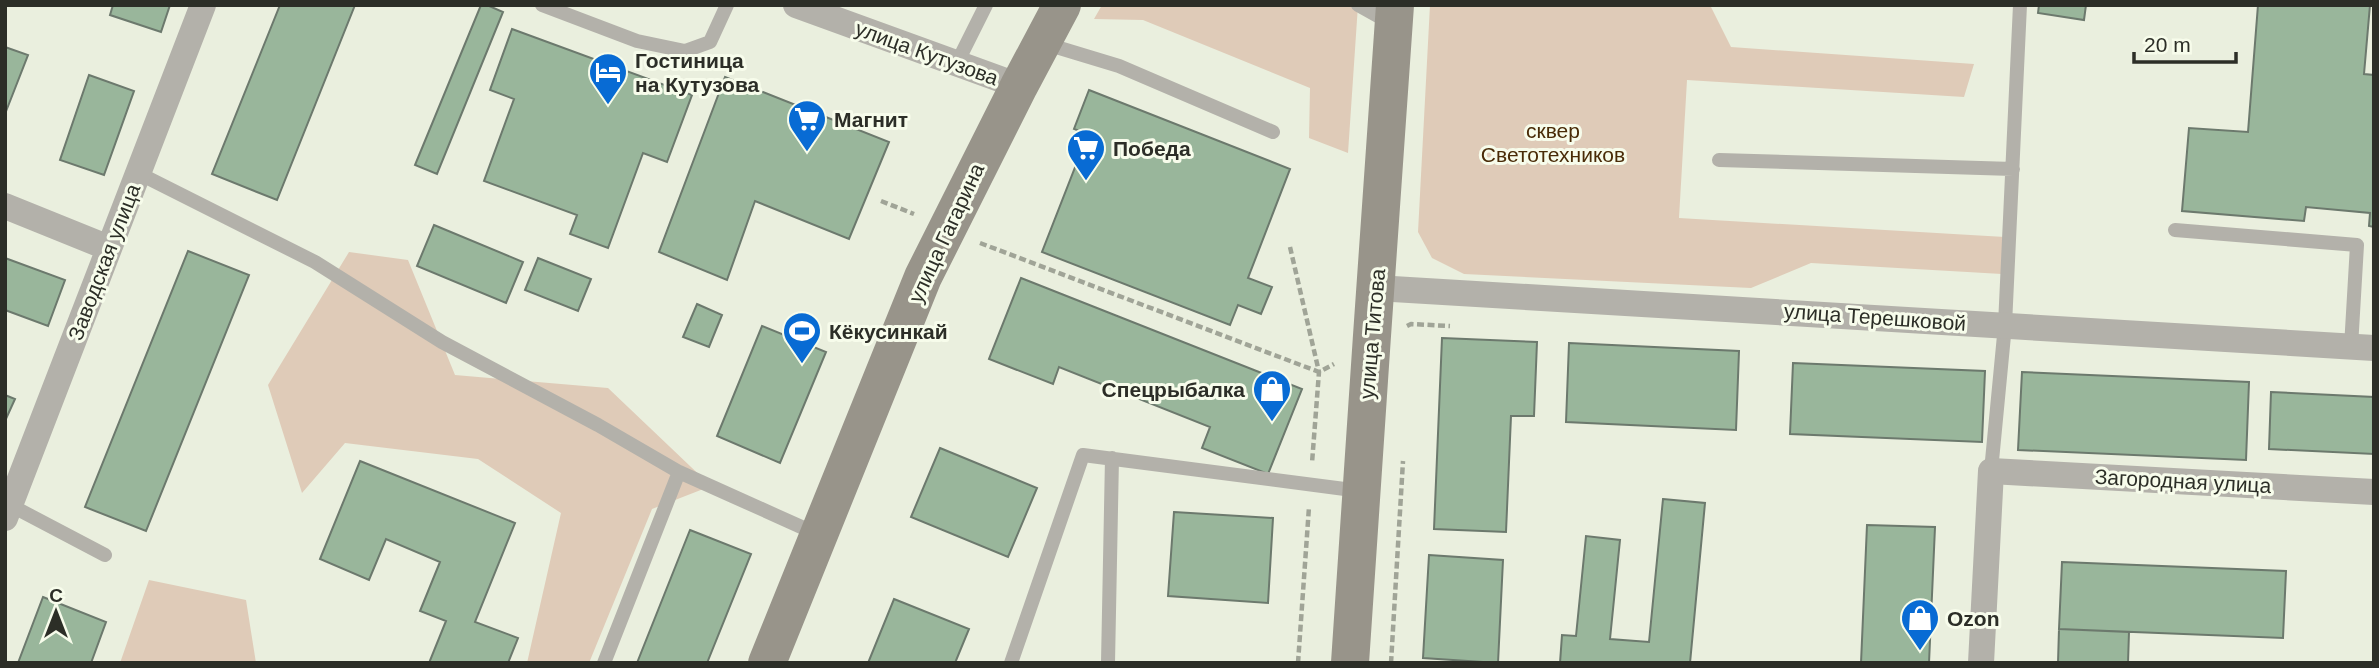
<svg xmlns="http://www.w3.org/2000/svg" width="2379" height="668" viewBox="0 0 2379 668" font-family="Arial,sans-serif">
  <rect width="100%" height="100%" fill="#eaefde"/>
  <path fill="#dfcbb8" d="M1102 5H1358L1348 153 1309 138 1310 88 1143 20 1094 19Z
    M1430 5H1710L1731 47 1974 64 1964 97 1687 80 1679 218 2005 237 2002 274 1811 263 1751 288 1464 274 1432 258 1418 232Z
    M349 252 408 260 455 375 608 388 711 486 652 509 589 663H527L561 513 478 459 345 443 302 493 268 385Z
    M149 580 246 600 256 663H120Z"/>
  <path fill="#99b69b" stroke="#6c796d" stroke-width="2" d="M113 5H170L161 32 110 15Z
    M280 5H355L277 200 212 174Z
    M481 5H487L503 12 437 174 415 165Z
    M2039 5H2086L2084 20 2038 13Z
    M2258 5H2370L2364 74 2374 75V227L2369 226 2370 213 2306 207 2304 221 2182 211 2189 128 2248 132Z
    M512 29 692 95 667 162 643 153 608 248 570 234 577 215 484 181 514 99 490 90Z
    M5 47 28 55 5 114Z
    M89 75 134 91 104 175 60 160Z
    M725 77 889 142 849 239 755 201 727 280 659 252Z
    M1089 90 1290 169 1248 278 1272 287 1261 314 1238 305 1230 325 1042 252 1088 134 1074 129Z
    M434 225 523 262 506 303 417 266Z
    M188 251 249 275 146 531 85 507Z
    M5 258 65 280 48 326 5 310Z
    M538 258 591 279 578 311 525 290Z
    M1021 278 1302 389 1268 474 1202 448 1210 427 1059 367 1053 384 989 359Z
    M697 304 722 315 709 347 683 337Z
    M762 326 826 352 780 463 717 436Z
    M1442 338 1537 342 1534 416H1511L1506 532 1434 529Z
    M1569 343 1739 351 1736 430 1566 422Z
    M1793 363 1985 371 1982 442 1790 434Z
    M2022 372 2249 382 2246 460 2018 450Z
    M2271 392 2374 397V454L2269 449Z
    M5 395 15 399 5 421Z
    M940 448 1037 488 1008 557 911 517Z
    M360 461 515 523 475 622 518 638 508 663H429L446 621 420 611 440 562 386 539 369 580 320 559Z
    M1663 499 1705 503 1690 663H1560L1562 635 1576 636 1586 536 1620 540 1610 639 1649 642Z
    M1174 512 1273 518 1268 603 1168 596Z
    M1867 525 1935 527 1929 663H1861Z
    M690 530 751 554 707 663H637Z
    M1429 555 1503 560 1498 663 1423 658Z
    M2062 562 2286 571 2283 638 2059 629Z
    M43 597 106 622 91 663H18Z
    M894 599 969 629 955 663H868Z
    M2059 629 2129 632 2128 663H2058Z"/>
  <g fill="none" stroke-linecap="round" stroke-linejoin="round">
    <path stroke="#a0a497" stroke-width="4.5" stroke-dasharray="7 3.5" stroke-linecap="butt" d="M881 201 914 214
      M980 243 1319 372 1334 364
      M1290 247 1319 372 1312 463
      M1407 326 1411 324 1450 326
      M1298 663 1309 507
      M1391 663 1403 461"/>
    <path stroke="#b3b1aa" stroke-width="14" d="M542 5 637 41 685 51 710 42 727 5
      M1358 5 1392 24
      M1043 43 1119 66 1273 132
      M957 63 986 5
      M1719 160 2013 169
      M138 173 315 262 442 342 598 425 679 472 817 534
      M2175 230 2357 245 2351 347
      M1991 471 2005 325 2020 5
      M10 505 105 555
      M604 663 679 472
      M1011 663 1083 455 1360 491
      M1108 663 1112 458"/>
    <path stroke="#b3b1aa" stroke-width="26" d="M796 5 1019 86
      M5 206 109 248
      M1376 288 2374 348
      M5 518 203 5
      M1981 663 1991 471 2374 492"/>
    <path stroke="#98948a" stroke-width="38" d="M767 663 923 277 1019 86 1062 5
      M1350 663C1364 443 1380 225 1395 5"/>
  </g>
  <defs>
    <symbol id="hotel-pin" viewBox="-11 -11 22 30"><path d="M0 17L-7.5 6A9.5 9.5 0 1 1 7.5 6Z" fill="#086bd4" stroke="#f7fceb"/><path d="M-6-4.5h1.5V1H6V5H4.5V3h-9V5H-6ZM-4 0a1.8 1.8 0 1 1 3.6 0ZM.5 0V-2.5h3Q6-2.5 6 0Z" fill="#fff"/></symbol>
    <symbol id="supermarket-pin" viewBox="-11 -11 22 30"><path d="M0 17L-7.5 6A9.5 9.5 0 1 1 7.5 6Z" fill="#086bd4" stroke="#f7fceb"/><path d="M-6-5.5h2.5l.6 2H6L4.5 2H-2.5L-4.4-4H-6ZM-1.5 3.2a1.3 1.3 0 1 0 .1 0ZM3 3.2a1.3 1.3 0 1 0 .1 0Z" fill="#fff"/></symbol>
    <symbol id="stadium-pin" viewBox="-11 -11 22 30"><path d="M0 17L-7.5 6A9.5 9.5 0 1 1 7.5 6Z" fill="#086bd4" stroke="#f7fceb"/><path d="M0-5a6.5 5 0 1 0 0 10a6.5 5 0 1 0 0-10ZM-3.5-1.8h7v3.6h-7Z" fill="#fff"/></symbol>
    <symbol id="shop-pin" viewBox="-11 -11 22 30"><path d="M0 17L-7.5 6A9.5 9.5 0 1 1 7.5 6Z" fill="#086bd4" stroke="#f7fceb"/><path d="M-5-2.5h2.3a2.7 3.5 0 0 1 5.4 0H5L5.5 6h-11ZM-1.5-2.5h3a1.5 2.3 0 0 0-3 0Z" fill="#fff"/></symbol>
  </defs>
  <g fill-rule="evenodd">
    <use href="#hotel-pin" x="586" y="50" width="44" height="60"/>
    <use href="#supermarket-pin" x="785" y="97" width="44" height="60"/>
    <use href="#supermarket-pin" x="1064" y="126" width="44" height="60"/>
    <use href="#stadium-pin" x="780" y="309" width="44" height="60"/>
    <use href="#shop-pin" x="1250" y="367" width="44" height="60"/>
    <use href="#shop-pin" x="1898" y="596" width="44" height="60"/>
  </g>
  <g text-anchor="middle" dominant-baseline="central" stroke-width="6" stroke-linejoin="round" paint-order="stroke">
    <g font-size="21" fill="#2c2e27" stroke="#f7fceb">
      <text transform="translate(927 53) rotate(20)">улица Кутузова</text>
      <text transform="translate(946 233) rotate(-65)">улица Гагарина</text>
      <text transform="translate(104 262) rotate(-69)">Заводская улица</text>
      <text transform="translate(1875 317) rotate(4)">улица Терешковой</text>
      <text transform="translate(1372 334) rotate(-85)">улица Титова</text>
      <text transform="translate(2183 481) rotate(3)">Загородная улица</text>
    </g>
    <g font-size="21" font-weight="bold" fill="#2c2e27" stroke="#f7fceb" text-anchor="start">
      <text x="635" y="60">Гостиница<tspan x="635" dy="24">на Кутузова</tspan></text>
      <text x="834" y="119">Магнит</text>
      <text x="1113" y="148">Победа</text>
      <text x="829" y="331">Кёкусинкай</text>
      <text x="1245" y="389" text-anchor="end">Спецрыбалка</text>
      <text x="1947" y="618">Ozon</text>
    </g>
    <g font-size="21" fill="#492b07" stroke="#f7fceb">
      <text x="1553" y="130">сквер<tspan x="1553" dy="24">Светотехников</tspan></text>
    </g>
  </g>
  <rect width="2379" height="668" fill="none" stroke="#2c2e27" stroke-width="14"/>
  <g transform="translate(56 612)" stroke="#f7fceb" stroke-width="5" paint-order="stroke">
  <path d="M0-5L12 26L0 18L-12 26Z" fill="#2c2e27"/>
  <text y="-10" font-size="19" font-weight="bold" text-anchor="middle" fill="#2c2e27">С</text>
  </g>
  <path d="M2134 52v10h102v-10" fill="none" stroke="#2c2e27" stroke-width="3.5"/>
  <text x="2144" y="52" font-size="21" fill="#2c2e27" stroke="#f7fceb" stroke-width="5" paint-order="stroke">20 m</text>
</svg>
